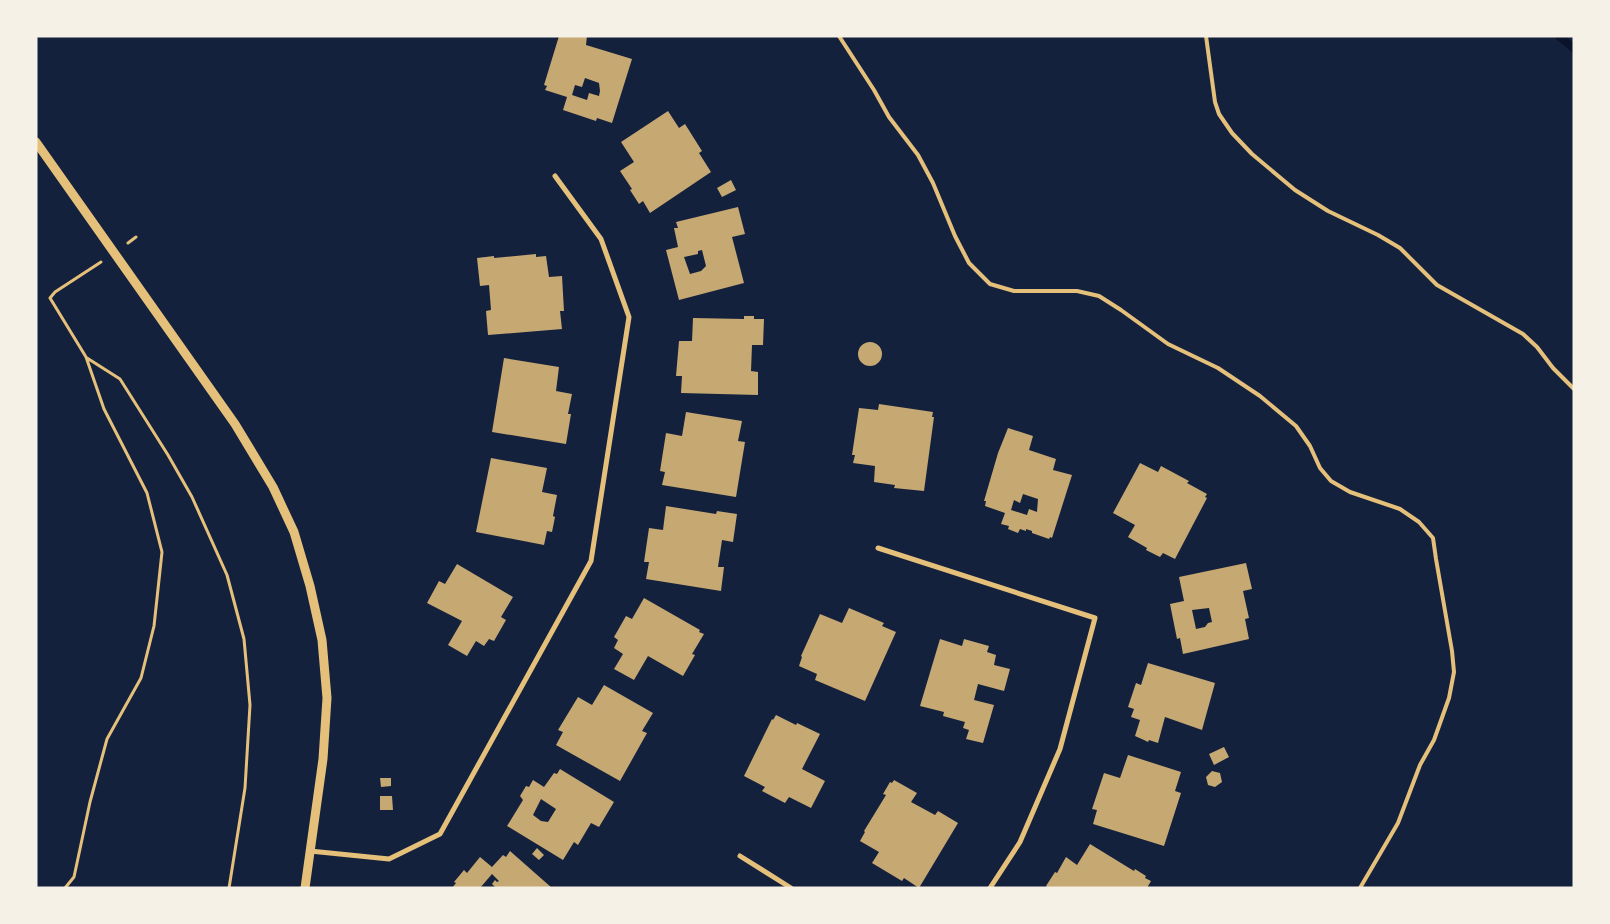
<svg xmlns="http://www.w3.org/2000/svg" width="1610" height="924" viewBox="0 0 1610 924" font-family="Barlow,sans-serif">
  <rect width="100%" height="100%" fill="#14213d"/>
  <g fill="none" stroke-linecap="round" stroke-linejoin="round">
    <path stroke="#0b132b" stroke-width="8" d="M1559 36 1574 49"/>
  </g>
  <path fill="#c6a872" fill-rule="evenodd" d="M559 36H587L586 45 632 59 612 123 597 118 596 121 563 110 567 97 545 90 547 86 544 85ZM585 78 599 83 600 91 599 96 589 93 587 100 572 95 575 85 582 87Z
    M668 111 679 128 685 124 702 151 699 153 711 172 650 213 643 201 639 204 630 190 632 189 620 171 634 162 621 142Z
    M731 180 736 190 722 197 717 188Z
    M738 207 745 234 732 237 744 283 679 300 666 250 678 247 674 228H678L676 222ZM702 250 706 266 701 271 690 274 684 257 698 254V251Z
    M536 254V257L546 256 549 277 562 276 564 311H560L562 329 488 335 486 311 491 310 489 285 480 286 477 258 494 256V258Z
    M744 316H754V319H764L763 345H752L751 371 758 372V395L681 393 682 376H676L679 341H692L693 318 744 319Z
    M858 354a12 12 0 1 1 24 0a12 12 0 1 1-24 0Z
    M504 358 559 367 556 391 572 394 568 414H571L566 444 492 432Z
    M879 404 933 412 932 417H934L924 491 894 488 895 485 874 482 875 466 853 463 855 455H852L859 408 878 410Z
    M686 412 742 421 738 441 745 442 736 497 662 485 665 472 660 471 666 433 682 436Z
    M1008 428 1033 436 1029 450 1056 459 1053 470 1072 475 1052 538 1050 537 1049 539 1032 533V531L1026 529V531L1020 529 1018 533 1008 529 1009 526 1001 524 1005 513 985 506 986 501H984L998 453ZM1023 494 1038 499 1037 512 1029 509 1027 515 1011 510 1014 500 1020 503Z
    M491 458 547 468 542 492 557 495 553 516 555 517 552 532 547 531 544 545 476 532Z
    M1140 463 1158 472 1161 466 1189 481 1187 483 1207 494 1205 497 1207 498 1175 559 1163 553 1160 557 1146 550 1147 548 1128 537 1135 525 1113 513Z
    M666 506 716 514 717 511 737 514 733 542 722 540 718 567H724L721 591 646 579 649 562H644L649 528 663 530Z
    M1246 563 1252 589 1243 591 1249 618 1245 619 1249 639 1183 654 1180 638 1177 639 1170 604 1184 601 1179 577ZM1209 608 1212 622 1208 623 1205 627 1196 629 1192 610Z
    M457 564 513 597 501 617 506 620 494 641 489 639 484 646 476 641 467 656 448 645 462 621 427 603 439 581 445 584Z
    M644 598 700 630 699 632 704 634 692 654 695 655 683 676 648 656 634 680 614 669 623 654 614 648 618 640 614 637 626 616 632 619Z
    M849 608 884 623 882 626 896 632 865 701 815 680 817 674 799 666 802 657 801 656 820 614 842 623Z
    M940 639 962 646 964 639 989 646 987 652 996 655 994 665 1010 669 1004 691 978 684 974 700 994 705 983 743 966 739 969 730 963 728 965 722 943 716 944 712 920 706Z
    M1148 663 1215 683 1202 730 1165 717 1158 743 1149 740 1148 742 1144 740 1135 736 1140 720 1131 717 1134 709 1128 707 1136 683 1141 685Z
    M604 685 653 713 642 731 647 733 620 781 556 745 563 732 558 730 578 697 592 705Z
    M776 715 796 725 797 723 820 734 802 769 825 781 811 808 789 797 785 803 762 791 765 787 744 776 772 719 773 720Z
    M1224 747 1229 757 1214 765 1209 754Z
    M1128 755 1181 772 1175 791 1181 793 1164 846 1093 824 1097 810 1092 809 1104 773 1120 778Z
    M560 769 614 802 599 827 591 823 578 845 574 842 563 860 507 826 523 800 520 796 526 786 529 787 533 780 544 787 554 773 557 774ZM541 799 556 809 548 822 541 821 533 815Z
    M1212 771 1220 773 1222 782 1215 787 1208 785 1206 777Z
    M380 778H391V786L381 787Z
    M894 780 917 793 911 802 935 815 938 811 958 823 919 888 904 878 902 881 872 863 879 852 860 841 865 832 864 831 886 795 883 794 890 782 892 783Z
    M380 796H392L393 810H380Z
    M1090 844 1134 871 1135 869 1146 876 1145 878 1151 881 1147 888H1048L1046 886 1055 872 1057 873 1066 857 1077 865Z
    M537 848 544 855 539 860 532 854Z
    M510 851 552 888H496L492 884 495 880 497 882 499 881 492 874 480 888H452L456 883 454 882 464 870 467 873 480 857 492 867 503 855 506 857Z"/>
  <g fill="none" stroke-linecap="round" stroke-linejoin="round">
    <path stroke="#e5c07b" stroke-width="3" d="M128 243 136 237
      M87 358 120 379 168 455 192 497 227 575 244 639 250 705 245 788 229 888
      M65 888 74 877 90 802 107 739 141 678 154 626 162 552 147 493 104 409 86 357 50 298 55 292 101 262"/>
    <path stroke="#e5c07b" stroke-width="4" d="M839 36 874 90 889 117 918 155 933 183 955 236 969 263 990 284 1014 291H1077L1099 296 1121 310 1168 344 1218 368 1260 396 1296 426 1310 446 1320 468 1331 481 1350 492 1400 509 1419 522 1433 538 1436 559 1452 651 1454 672 1449 698 1434 740 1420 765 1398 823 1360 888
      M1206 36 1215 102 1219 114 1232 133 1252 154 1295 190 1328 211 1378 235 1400 248 1437 285 1523 334 1537 347 1553 368 1574 389"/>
    <path stroke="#e5c07b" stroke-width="5" d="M878 548 1095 618 1060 749 1020 842 990 888
      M310 851 389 859 440 834 591 561 629 317 601 239 555 176
      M740 856 791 888"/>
    <path stroke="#e5c07b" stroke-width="9" d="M36 142 235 424 273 487 294 532 310 586 322 640 327 698 323 759 305 888"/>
  </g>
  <rect width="1610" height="924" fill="none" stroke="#f6f1e7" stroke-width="75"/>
</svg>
